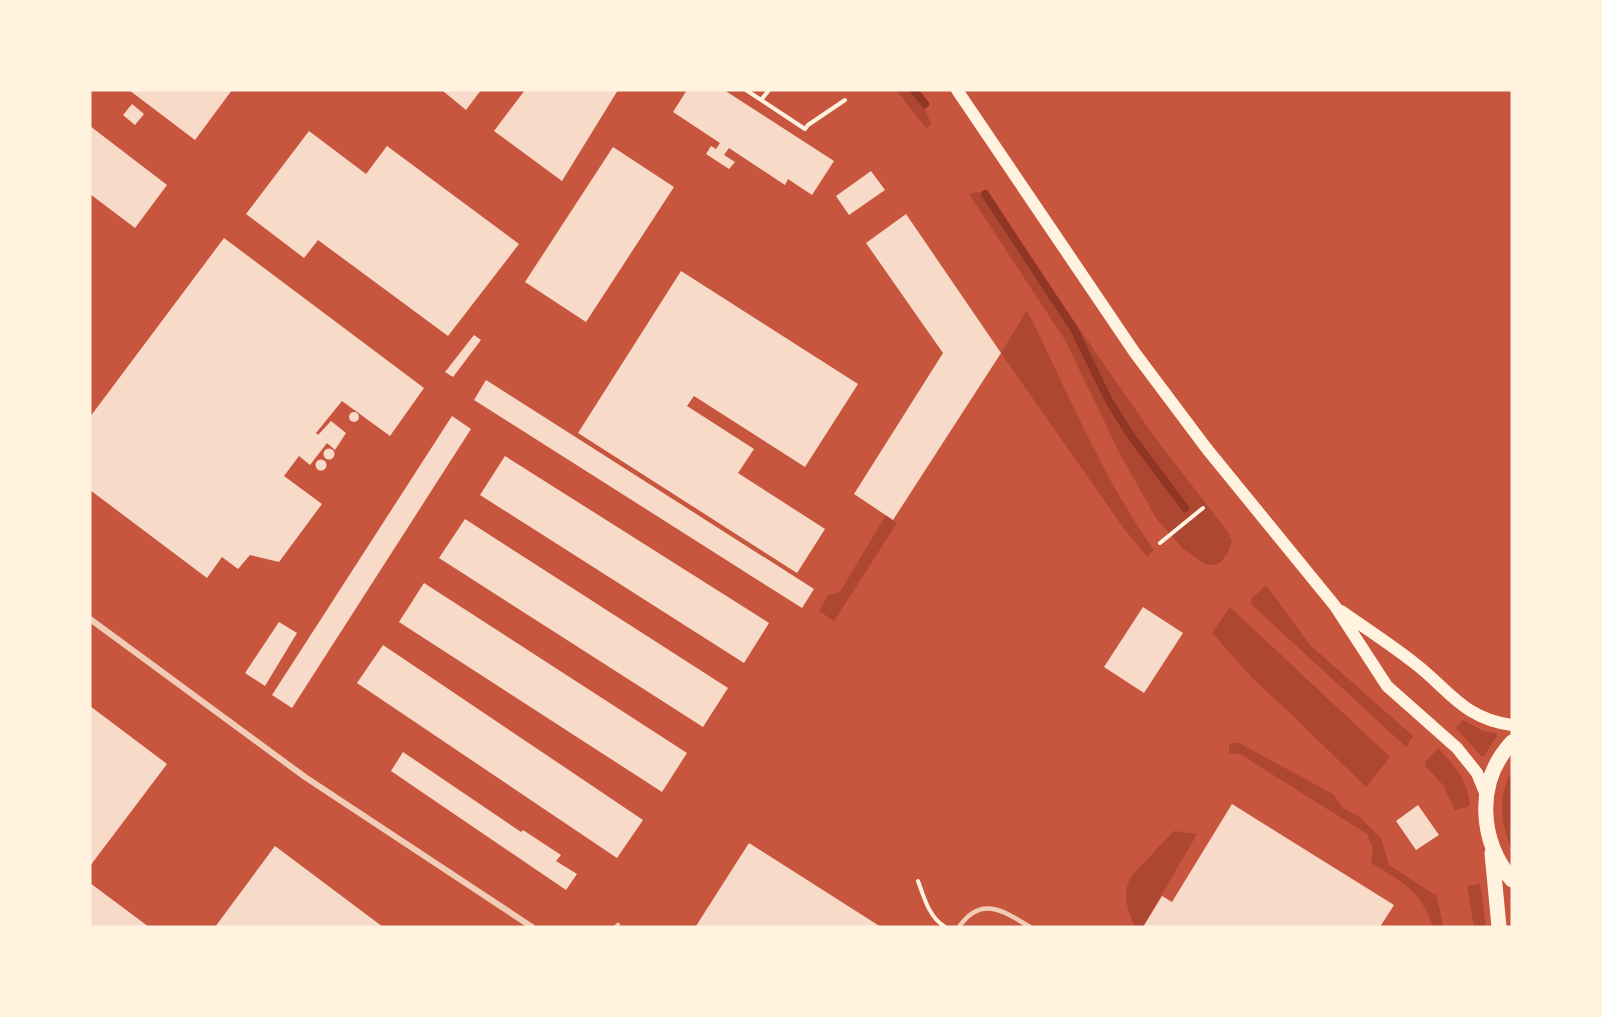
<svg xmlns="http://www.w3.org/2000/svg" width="1602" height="1017" viewBox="0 0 1602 1017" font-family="Commissioner,sans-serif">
  <rect width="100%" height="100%" fill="#c8553d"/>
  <path fill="#ae4732" d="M896 90H916L922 99 931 125 926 128Z
    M975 192 981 193 989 199 1156 439 1228 532 1232 541 1228 552 1221 562 1215 565 1205 564 1183 549 1156 518 1120 454 1065 340 969 194Z
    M1027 310C1067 390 1101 476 1154 550L1147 557 1125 530 1001 353Z
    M886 515 897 523 834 621 819 611 828 595 840 592Z
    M1266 585 1310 645 1413 736 1406 747 1251 604V599Z
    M1230 607 1390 757 1366 787 1289 712 1253 679 1212 633Z
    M1463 720 1483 731 1496 733 1497 736 1484 756H1481L1456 728Z
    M1231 743H1239L1333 794 1343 808 1358 816 1381 838 1389 865 1437 896 1443 927H1433C1420 889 1403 883 1371 863L1373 849 1367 834 1240 754 1229 753V746Z
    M1438 748C1454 764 1467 780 1470 804L1468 807 1455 810 1443 785 1425 766 1426 761Z
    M1512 770V852C1501 824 1497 798 1512 770Z
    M1174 831 1197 834 1143 927H1135C1127 908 1121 894 1132 875Z
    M1480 884 1486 927H1474L1467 886Z"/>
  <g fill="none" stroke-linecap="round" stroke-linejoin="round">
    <path stroke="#8f3625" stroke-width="8" d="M914 90 925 104
      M985 194 1074 329 1109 401 1131 436 1185 508"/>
  </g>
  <path fill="#f7dbc8" d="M129 90H232L195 140Z
    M444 90H481L466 110 443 91Z
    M525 90H618L562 181 494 131Z
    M687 90H724L834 161 812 195 788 179 785 185 729 148 724 155 735 162 729 169 706 154 711 146 716 149 720 143 673 112Z
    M132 104 144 114 135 125 123 115Z
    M90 126 167 185 135 228 90 194Z
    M309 131 366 174 387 146 519 244 448 336 318 240 304 258 246 214Z
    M613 147 674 187 586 322 525 282Z
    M871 171 885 190 849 215 836 196Z
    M906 214 1001 353 893 520 854 494 943 353 866 243Z
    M224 238 424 388 390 436 342 401 316 433 318 435 331 421 346 433 335 450 327 443 310 465 299 456 284 476 322 504 279 562 250 555 238 569 222 557 207 578 90 490V417Z
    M681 271 858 384 805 467 694 396 687 406 754 449 738 473 825 529 797 573 578 433Z
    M474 335 481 340 453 377 445 372Z
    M486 380 814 589 802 608 474 400Z
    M349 417a5 5 0 1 1 10 0a5 5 0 1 1-10 0Z
    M452 416 471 429 292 708 272 695Z
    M323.5 454a5.5 5.5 0 1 1 11 0a5.5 5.5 0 1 1-11 0Z
    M505 456 769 623 744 663 480 495Z
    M315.5 465a5.5 5.5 0 1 1 11 0a5.5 5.5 0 1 1-11 0Z
    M465 519 728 688 703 727 439 558Z
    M424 583 687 753 662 792 399 622Z
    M1143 607 1183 633 1144 693 1104 667Z
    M279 622 297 633 265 686 245 673Z
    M383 645 643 820 617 858 357 683Z
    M90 706 167 764 90 866Z
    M403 752 521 832 523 830 561 855 556 861 577 874 566 890 391 771Z
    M1232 804 1394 905 1380 927H1143L1162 896 1172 902Z
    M1418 805 1439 835 1416 850 1396 821Z
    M749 843 881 927 696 926Z
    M275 846 383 927H215Z
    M90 883 149 927H90Z"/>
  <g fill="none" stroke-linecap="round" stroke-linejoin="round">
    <path stroke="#fff3e0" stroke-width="4" d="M746 90 805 129 808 125 845 100
      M761 100 769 90
      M1160 543 1203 508
      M918 881C924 897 929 917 944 926"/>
    <path stroke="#f1ccb7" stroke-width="4.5" d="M616 927 618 925
      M959 927C981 895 1004 911 1030 927"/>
    <path stroke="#f1ccb7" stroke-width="6" d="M90 619 305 777 532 927"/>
    <path stroke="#fff3e0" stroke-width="12" d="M957 90 1135 353 1207 449 1335 606 1387 686 1457 748 1477 773 1486 795
      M1341 611C1365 628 1390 644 1413 662 1448 688 1463 719 1512 725"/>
    <path stroke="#fff3e0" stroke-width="15" d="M1512 742C1475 782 1479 840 1512 880
      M1492 853 1499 927"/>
  </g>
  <rect width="1602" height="1017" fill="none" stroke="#fff3e0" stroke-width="183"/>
</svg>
